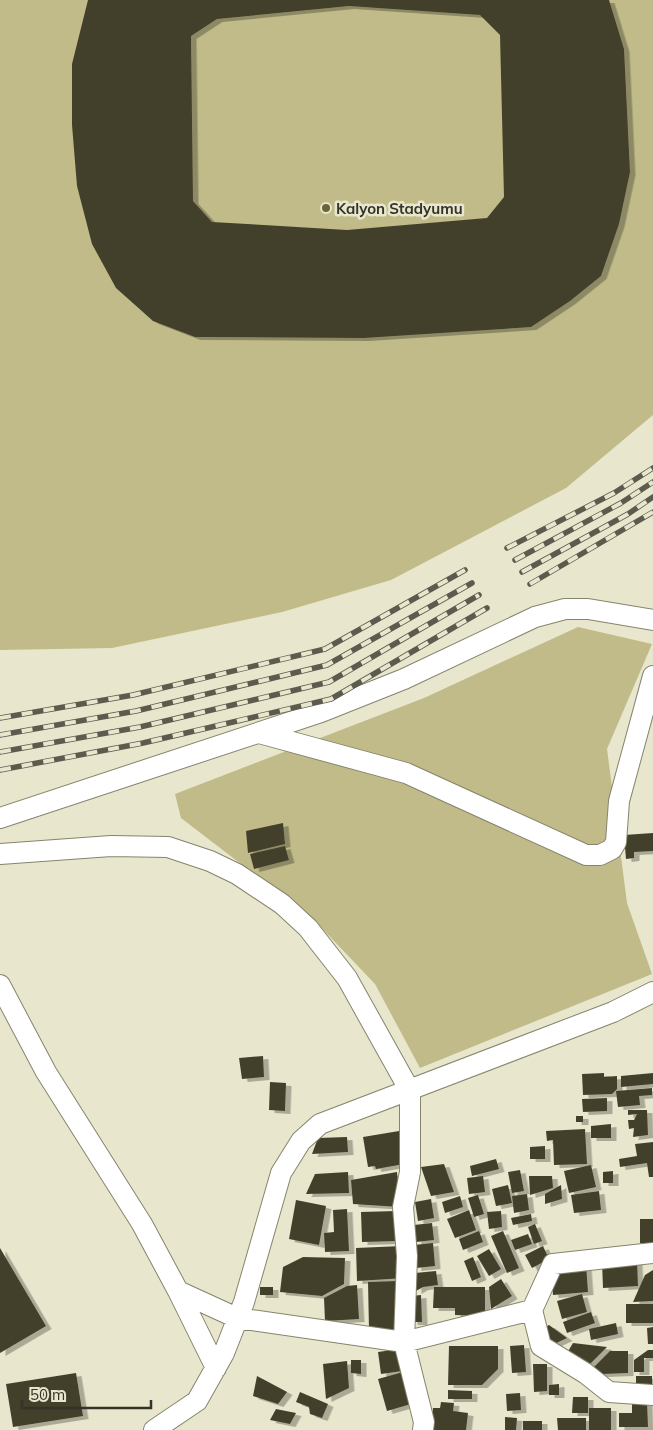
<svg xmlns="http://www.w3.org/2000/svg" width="653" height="1430" viewBox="0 0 653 1430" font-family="Mulish,sans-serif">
  <defs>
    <filter id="shadow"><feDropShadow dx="5.5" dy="3" stdDeviation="0" flood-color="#0004"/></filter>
  </defs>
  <rect width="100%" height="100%" fill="#e8e6cd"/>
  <path fill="#c0bb89" d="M0 0H653V415L566 488 391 580 282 612 112 648 0 650Z
    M578 627 652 644 607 749 627 903 652 974 420 1068 375 984 314 920 181 818 175 794 424 698Z"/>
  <path fill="#43412c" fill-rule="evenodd" filter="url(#shadow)" d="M88 0H609L624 49 630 172 619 224 601 276 570 301 531 327 364 338 195 337 153 321 116 288 92 244 77 186 72 125V64ZM349 6 480 15 500 35 504 197 487 218 347 230 212 222 193 201 191 36 217 19Z
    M283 823 285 844 248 853 246 831Z
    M653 833V851L634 852V858L626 859 624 835Z
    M285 846 289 860 254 869 250 854Z
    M263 1056 264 1077 242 1079 239 1058Z
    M604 1073V1077L617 1076V1089L612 1094 583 1095 582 1074Z
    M653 1073V1084L621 1087V1076Z
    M270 1082 286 1083 285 1111 269 1110Z
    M652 1088V1095L639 1096 640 1105 618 1107 616 1091Z
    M607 1098V1111L583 1112 582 1099Z
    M628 1110H647L648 1135 633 1137 634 1128 629 1129 628 1120H634L637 1114 628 1115Z
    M576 1116H583V1122H576Z
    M611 1124V1138H591V1126Z
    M585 1129 587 1164 554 1165 553 1140 547 1141 546 1131Z
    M399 1131 404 1164 376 1169 375 1166 368 1167 363 1137Z
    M347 1137 348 1152 312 1154 318 1138Z
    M653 1142V1177H649L647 1163 620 1167 619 1159 637 1156 635 1144Z
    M545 1146V1159H530V1147Z
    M496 1159 499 1169 472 1176 470 1166Z
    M444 1164 454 1192 431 1196 421 1167Z
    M591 1165 596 1187 569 1193 564 1171Z
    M520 1170 524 1191 512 1193 508 1172Z
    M613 1171V1183H603V1172Z
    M348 1172 349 1193 306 1194 315 1174Z
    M397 1172 400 1207 353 1204 351 1180Z
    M483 1176 485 1192 469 1194 467 1178Z
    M529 1176H552L553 1188 530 1195Z
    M508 1185 512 1203 496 1206 492 1189Z
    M561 1185 562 1199 545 1204V1194Z
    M599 1191 601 1210 574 1213 571 1195Z
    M527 1194 529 1210 514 1213 512 1196Z
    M478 1195 484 1214 474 1217 468 1198Z
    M460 1196 463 1207 445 1213 442 1202Z
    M431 1199 434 1218 418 1221 415 1202Z
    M296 1200 326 1206 319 1245 289 1239Z
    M347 1209 349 1251 325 1252 324 1233 334 1232 333 1210Z
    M469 1210 476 1230 455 1238 447 1219Z
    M397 1211 398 1241 362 1242 361 1212Z
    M501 1211 502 1227 489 1229 487 1212Z
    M531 1214 532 1221 513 1225 511 1218Z
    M640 1219H653V1243H640Z
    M432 1223 434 1240 416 1242 414 1225Z
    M535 1224 542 1241 534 1244 528 1227Z
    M479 1231 483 1242 463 1250 459 1239Z
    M503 1231 519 1268 507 1273 491 1236Z
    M528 1234 532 1244 515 1250 511 1240Z
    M433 1243 435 1266 416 1268 414 1245Z
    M402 1246 405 1278 357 1281 356 1248Z
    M543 1246 549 1259 532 1268 525 1255Z
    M0 1248 46 1326 0 1353Z
    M489 1249 501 1269 489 1276 477 1256Z
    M303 1257 345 1258 344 1284 322 1296 280 1292 283 1267Z
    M473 1257 481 1277 472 1281 464 1261Z
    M637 1260 638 1286 603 1288 602 1262Z
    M586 1264 588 1292 553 1295 552 1282 560 1266Z
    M653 1270V1301L633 1302 645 1275Z
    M436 1271 438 1285 423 1287 416 1291 415 1273Z
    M501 1279 512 1296 491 1309 489 1287Z
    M398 1281 399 1329 369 1330 368 1282Z
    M357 1285 359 1319 325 1321 324 1298 347 1286Z
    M260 1287H273V1295H260Z
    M434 1287H485V1316L455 1315V1308H433Z
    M582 1294 587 1312 562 1319 557 1301Z
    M421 1295 422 1322H412L411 1296Z
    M626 1304H653V1323H626Z
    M591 1312 595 1323 567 1333 563 1322Z
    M616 1323 618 1334 591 1340 589 1329Z
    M549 1325 567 1338 548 1347 540 1330Z
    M653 1327V1344H648L647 1328Z
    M573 1343 607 1347 589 1365 567 1353Z
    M524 1345 526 1372 512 1373 510 1346Z
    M449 1346H498V1369L482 1385H448Z
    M399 1349 402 1371 381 1374 378 1352Z
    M648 1350H653V1358H644V1372H634V1360Z
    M610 1351H628V1373L602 1374 591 1370Z
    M351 1360H361V1374L351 1373Z
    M347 1361 349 1388 326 1399 323 1364Z
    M533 1364H547V1391L534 1392Z
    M403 1372 411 1404 387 1411 378 1379Z
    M76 1373 83 1416 13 1427 6 1384Z
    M257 1376 287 1392 278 1404 253 1396Z
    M636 1376H652V1391H636Z
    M559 1384V1395H549V1385Z
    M448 1390 472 1391V1399H448Z
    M300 1392 328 1404 322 1418 310 1414 309 1407 296 1402Z
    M520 1393 521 1410 507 1411 506 1394Z
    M573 1397H588V1413H572Z
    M441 1402 454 1403 453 1411 468 1413 466 1430H431L433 1408H440Z
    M632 1402H647L648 1427H619V1413H632Z
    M589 1408H611V1430H589Z
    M276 1409 296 1413 290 1424 270 1420Z
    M505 1417 517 1418 516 1430H505Z
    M557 1418H586V1430H558Z
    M523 1421H542V1430H523Z"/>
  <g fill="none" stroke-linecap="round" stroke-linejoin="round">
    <defs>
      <path id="minor" d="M259 733 406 773 586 855H600L612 849 616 842 619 801 653 676
        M0 818 321 712 404 679 535 617 565 609H588L653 620
        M0 854 111 846 168 847 210 861 237 874 282 904 308 928 347 978 410 1091V1172L403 1207 407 1256 404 1342 424 1422 423 1430
        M0 985 46 1072 142 1224 178 1291 237 1318 404 1342 532 1310 553 1264 653 1253
        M178 1291 216 1368
        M532 1310 541 1346 585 1373 609 1392 653 1395
        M154 1430 197 1401 224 1353 244 1302 281 1173 301 1141 320 1124 613 1012 653 992"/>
    </defs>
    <use href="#minor" stroke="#86846d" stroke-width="22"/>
    <use href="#minor" stroke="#fff" stroke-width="20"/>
    <defs>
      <path id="rail" d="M507 548 614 493 653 468
        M515 560 621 503 653 482
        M522 572 628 514 653 497
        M530 584 653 512
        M0 718 133 695 325 649 465 570
        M0 735 136 711 327 665 472 583
        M0 752 140 727 329 682 479 595
        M0 770 143 743 331 699 487 608"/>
    </defs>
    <use href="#rail" stroke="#5d5b4e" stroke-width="5.5"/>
    <use href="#rail" stroke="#e8e6cd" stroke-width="4" stroke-dasharray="11" stroke-linecap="butt"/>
  </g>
  <circle fill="#6a6532" stroke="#e8e6cd" stroke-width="2" cx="326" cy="208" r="5"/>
  <g text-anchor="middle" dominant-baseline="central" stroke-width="5" stroke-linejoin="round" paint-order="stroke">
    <g font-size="15" font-weight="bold" fill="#343329" stroke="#e8e6cd" text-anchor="start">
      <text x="336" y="208">Kalyon Stadyumu</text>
    </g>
  </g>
  <path d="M22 1400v8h129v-8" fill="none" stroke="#343329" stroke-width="2.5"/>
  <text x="30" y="1400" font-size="15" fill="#343329" stroke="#e8e6cd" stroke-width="4" paint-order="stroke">50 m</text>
</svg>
